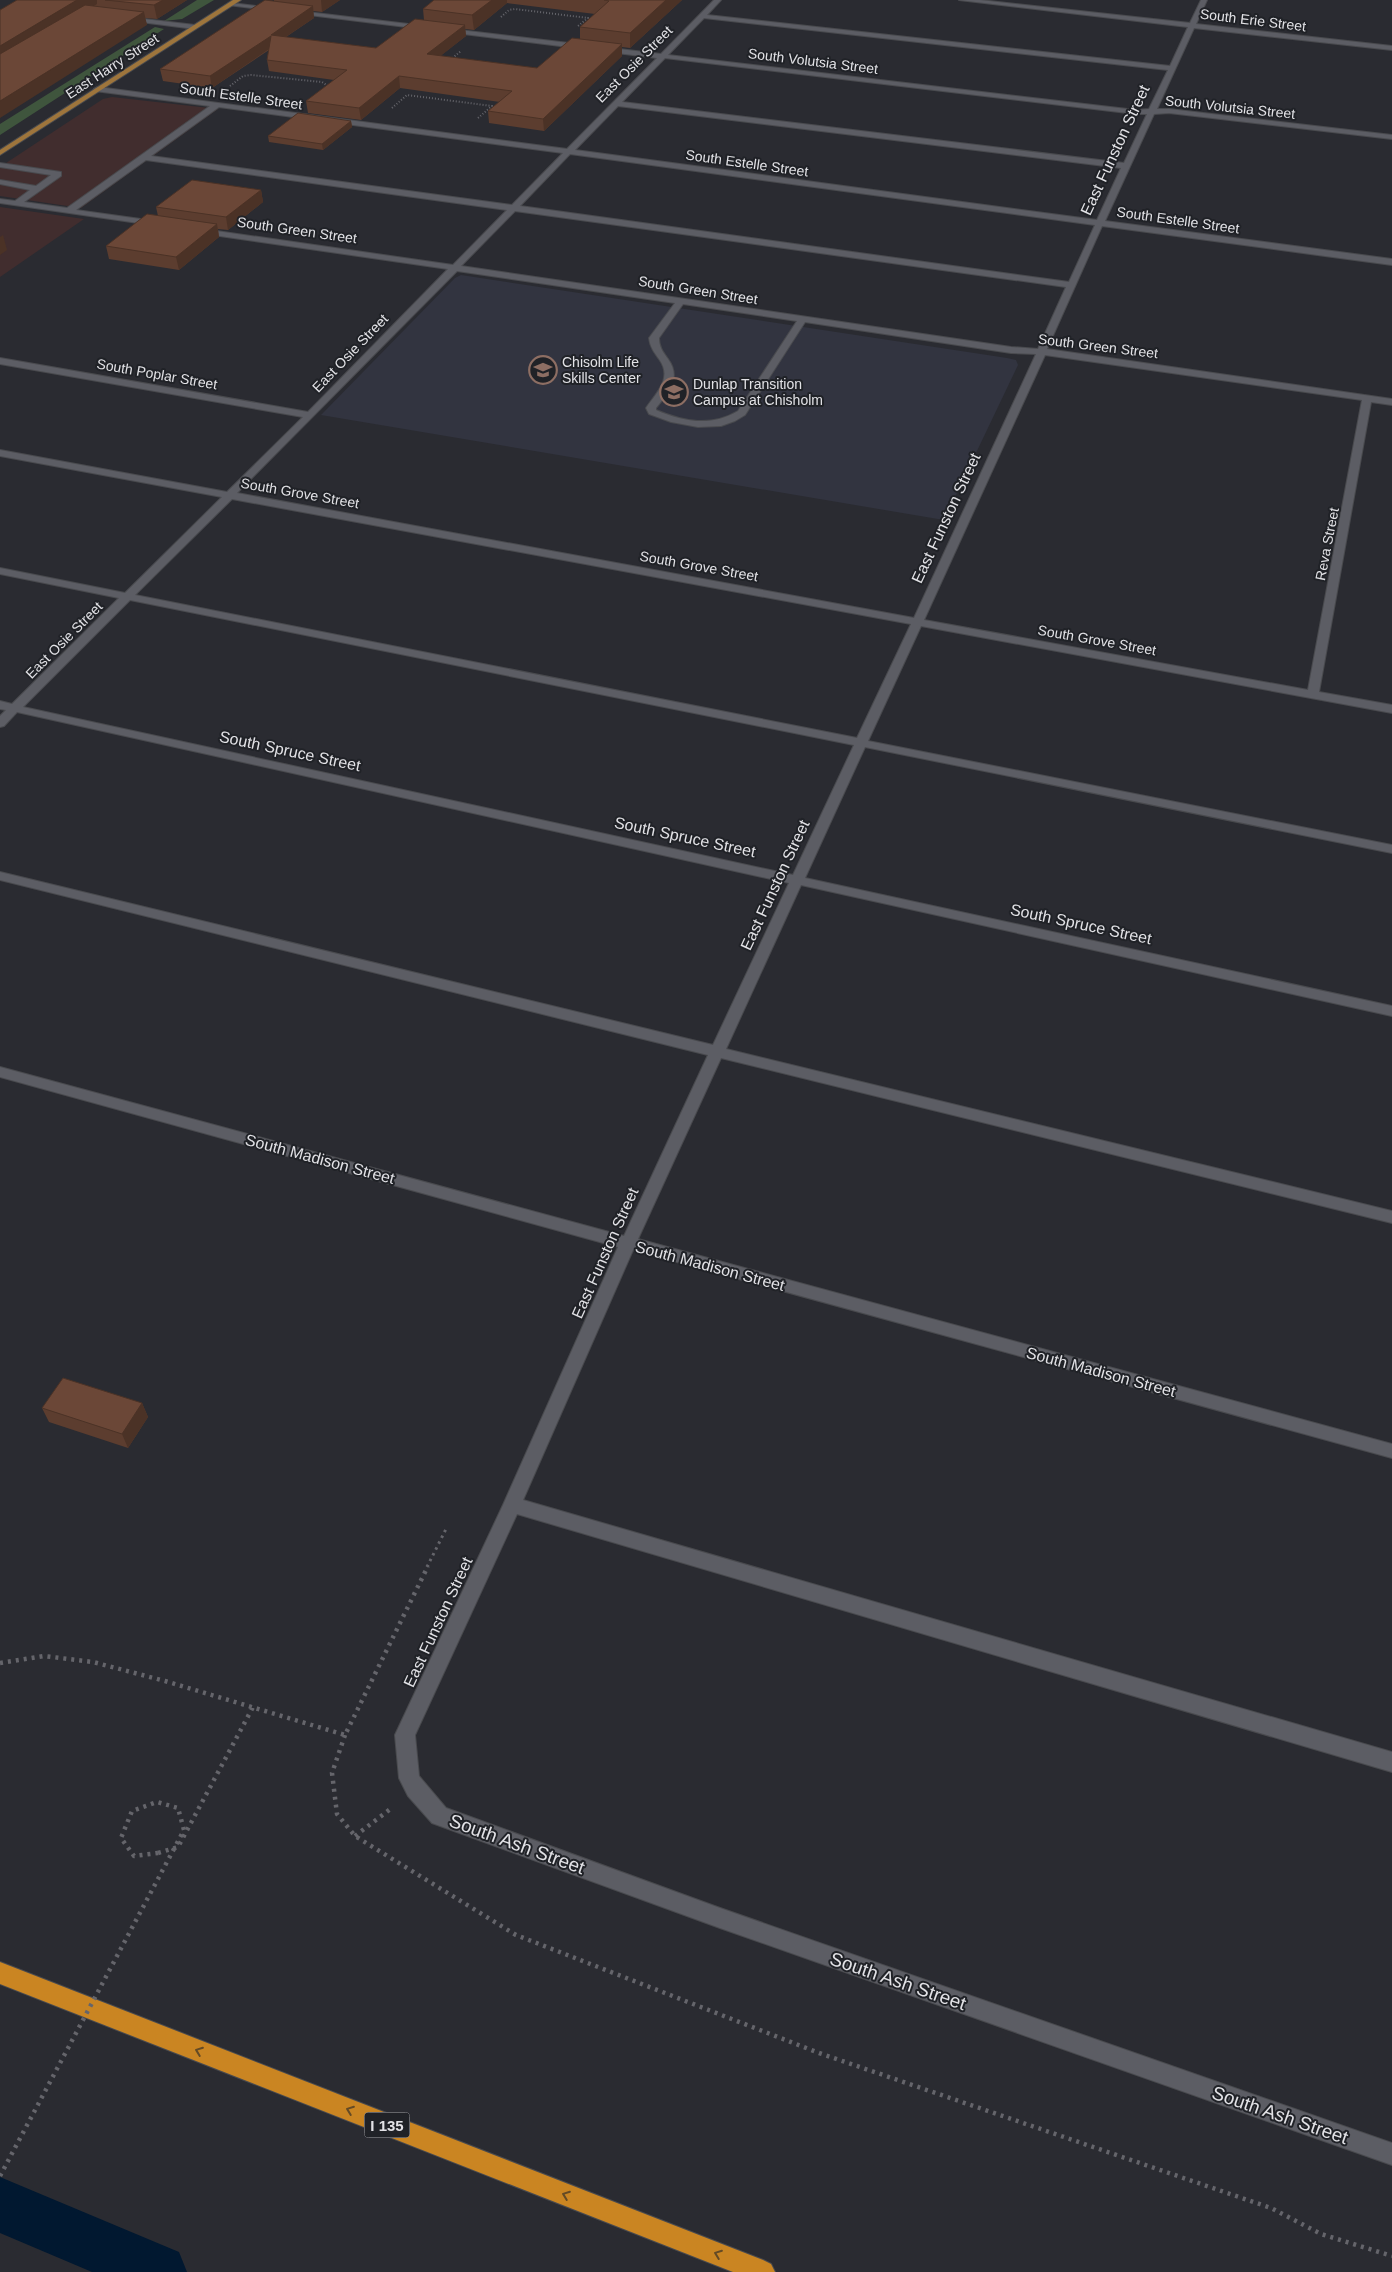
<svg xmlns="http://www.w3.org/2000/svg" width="1392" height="2272" viewBox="0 0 1392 2272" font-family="Arial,sans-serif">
  <rect width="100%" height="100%" fill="#2a2b31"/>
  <path fill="#412d2e" d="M112 97 218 109 81 208 0 196V167L103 99Z
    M0 207 84 219 0 277Z"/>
  <path fill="#323440" d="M461 275 1007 358 1016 360 1018 365 944 520 321 415 455 278Z"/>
  <path fill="#3f553d" d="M197 0H214L182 19 164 21Z
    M155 27 164 29 0 135V124Z"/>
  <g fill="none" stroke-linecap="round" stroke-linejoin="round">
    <path fill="#011830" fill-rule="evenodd" d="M0 2177 179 2252 187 2272H92L0 2233Z"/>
    <defs>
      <path id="minor" d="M714 0H721L707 15 1170 66 1188 27 959 0H980L1190 23 1201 0H1207L1196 24 1392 46V50L1194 28 1157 109H1169L1392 135V139L1169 113 1154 114 1105 221 1392 259V265L1102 226 1047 349 1392 399V405L1371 402 1319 692 1392 705V713L921 626 868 741 1392 845V853L865 747 805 878 1392 1006V1016L801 885 726 1049 1392 1211V1223L721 1058 638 1239 1392 1444V1458L633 1250 523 1500 1392 1752V1772L517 1514 415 1735 419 1776 446 1808 720 1908 1392 2143V2165L720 1928 432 1823 408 1796 399 1778 395 1735 503 1505 618 1247 0 1077V1067L624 1236 708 1055 0 880V872L713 1045 789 883 17 712 4 726 0 727V716L6 710 0 709V701L12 704 119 598 0 574V568L125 593 222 497 0 456V450L227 492 303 417 0 364V358L308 412 448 269 199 233 195 230 196 228 453 265 507 210 146 160 76 210 162 222V226H159L0 203V199L15 201 30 190 0 184V180L36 186 51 175 0 167V163L61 172V176L24 202 67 208 210 106 95 91 94 89 98 87 567 149 657 58 228 5 231 3 661 54ZM704 18 1168 70 1149 109 1136 110 668 55ZM665 58 1136 114H1147L1124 163 622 102ZM618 106 1121 168 1097 220 575 150ZM219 107 563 153 512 205 151 156ZM570 154 1095 225 1069 282 520 206ZM515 211 1066 287 1038 349 1011 347 461 266ZM457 271 675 303 649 338C650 347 654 352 659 359 673 378 657 392 646 408L649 414 671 422 698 427 721 426 735 421 745 415 805 322 1011 353 1036 354 914 618 237 493ZM683 304 797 321 738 411C711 427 684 422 656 410V408C668 393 682 378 668 359 663 352 659 347 659 338ZM1045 355 1362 400 1308 690 924 620ZM232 499 911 624 857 738 135 595ZM130 600 854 745 793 875 23 707Z
        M127 17 195 25 198 27 195 29 125 20V18Z"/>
      <path id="major" d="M233 0H241L0 155V150Z"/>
      <path id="highway" d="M0 1962 763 2260 771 2264 775 2272H733L0 1984Z"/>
    </defs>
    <use href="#minor" stroke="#494a4e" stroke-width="2"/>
    <use href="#major" stroke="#494a4e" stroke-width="2"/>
    <use href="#highway" stroke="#494a4e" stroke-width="2"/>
    <path stroke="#65656b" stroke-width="2" stroke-dasharray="1 2" stroke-linecap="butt" d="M501 17 509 10 515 9 588 18 578 26
      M450 60 461 51
      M230 86 243 76 251 75 322 82 328 86
      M392 108 407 95 492 106 478 118"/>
    <path stroke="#65656b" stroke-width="3" stroke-dasharray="2.5 4" stroke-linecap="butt" d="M427 1567 447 1527"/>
    <path stroke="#65656b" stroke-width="4.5" stroke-dasharray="3 5" stroke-linecap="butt" d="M0 1663 44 1656 93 1662 165 1681 345 1735 428 1566
      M345 1735 332 1773 337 1814 355 1836 516 1935 819 2053 1271 2208 1321 2234 1392 2256
      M355 1836 393 1807
      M158 1853 178 1847 253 1707"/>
    <use href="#minor" fill="#5c5d64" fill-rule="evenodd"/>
    <use href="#major" fill="#9e753c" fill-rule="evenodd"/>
    <use href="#highway" fill="#ca8522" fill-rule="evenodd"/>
    <path stroke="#65656b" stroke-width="4.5" stroke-dasharray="3 5" stroke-linecap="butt" d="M0 2176 184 1830 178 1808 157 1802 132 1811 121 1838 134 1856 158 1853"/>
  </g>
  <path fill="#5c3d2f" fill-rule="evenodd" d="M17 0H187L157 19 145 18 147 25Z
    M274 0H340L322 12 313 11 314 18 286 37 376 48 424 20 423 9 434 0H682L630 48 622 47V56L544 131 489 123 488 111 500 102 400 88 361 120 308 113 306 101 334 80 269 71 267 60 269 50 212 88 163 81 160 69 274 2ZM507 3 595 14 580 27V39L537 68 440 56 466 36 465 29 474 30Z
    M351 121 352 127 323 150 269 142 268 136Z
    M261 190 263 202 228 230 218 229 219 237 179 270 109 259 106 246 158 216 156 207Z
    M142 1403 148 1417 128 1448 49 1422 42 1408Z"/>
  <path fill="#4b3226" d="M77 0H97V4L0 62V46Z
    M163 0H187L157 19 154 5Z
    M321 0H340L322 12Z
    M492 0H507V3L474 30 472 15Z
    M666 0H682L630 48V33Z
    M313 6 314 18 272 46 271 35Z
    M144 12 147 25 0 118V101Z
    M465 25 466 36 428 66 427 54Z
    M271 36 272 47 212 88 210 76Z
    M622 44V56L544 131 543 119Z
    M399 76 400 88 361 120 359 108Z
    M351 121 352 127 323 150 322 144Z
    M261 190 263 202 228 230 226 217Z
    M217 224 219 237 179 270 176 257Z
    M3 235 7 250 0 255V237Z
    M142 1403 148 1417 128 1448 122 1434Z"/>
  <path fill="#6b4737" stroke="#4b3226" d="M17 0H77L0 46V10Z
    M105 0H163L154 5Z
    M265 0 313 6 271 35 376 48 415 19 465 25 427 54 537 68 572 38 622 44 543 119 488 111 512 91 399 76 359 108 306 101 347 70 267 60 271 36 210 76 160 69Z
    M434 0H492L472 15 423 9Z
    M604 0H666L630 33 580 27 609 1Z
    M85 5 144 12 0 101V54Z
    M298 113 351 121 322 144 268 136Z
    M192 180 261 190 226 217 156 207Z
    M147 214 217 224 176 257 106 246Z
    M63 1378 142 1403 122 1434 42 1408Z"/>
  <defs><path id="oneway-chevron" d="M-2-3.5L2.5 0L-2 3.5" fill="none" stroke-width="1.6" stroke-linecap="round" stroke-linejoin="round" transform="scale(1.25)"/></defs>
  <g stroke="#644a25">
    <use href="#oneway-chevron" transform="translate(199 2051) rotate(-159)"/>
    <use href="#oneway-chevron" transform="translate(350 2110) rotate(-159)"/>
    <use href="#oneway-chevron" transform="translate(566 2195) rotate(-159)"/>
    <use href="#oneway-chevron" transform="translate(718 2254) rotate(-159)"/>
  </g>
  <defs>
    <symbol id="school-ring" viewBox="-11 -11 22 22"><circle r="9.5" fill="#202227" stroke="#8d6e63" stroke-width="1.5"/><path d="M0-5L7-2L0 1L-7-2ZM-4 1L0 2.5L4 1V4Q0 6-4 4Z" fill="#8d6e63"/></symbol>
  </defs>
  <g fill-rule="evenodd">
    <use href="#school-ring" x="527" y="354" width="32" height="32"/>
    <use href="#school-ring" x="658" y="376" width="32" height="32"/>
  </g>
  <g text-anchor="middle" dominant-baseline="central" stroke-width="4" stroke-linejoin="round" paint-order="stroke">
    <g font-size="14" fill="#e2e2e6" stroke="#202227">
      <text transform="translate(1253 20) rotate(7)">South Erie Street</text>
      <text transform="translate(813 61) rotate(7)">South Volutsia Street</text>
      <text transform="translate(634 64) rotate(-45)">East Osie Street</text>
      <text transform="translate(112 66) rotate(-33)">East Harry Street</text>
      <text transform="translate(241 96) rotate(8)">South Estelle Street</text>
      <text transform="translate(1230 107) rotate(6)">South Volutsia Street</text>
      <text transform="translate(747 163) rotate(8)">South Estelle Street</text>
      <text transform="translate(1178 220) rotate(8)">South Estelle Street</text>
      <text transform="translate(297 230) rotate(8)">South Green Street</text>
      <text transform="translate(698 290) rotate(9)">South Green Street</text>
      <text transform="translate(1098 346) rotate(7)">South Green Street</text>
      <text transform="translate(350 353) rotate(-46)">East Osie Street</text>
      <text transform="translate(157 374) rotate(10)">South Poplar Street</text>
      <text transform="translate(300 493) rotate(10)">South Grove Street</text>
      <text transform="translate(1327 544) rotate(-79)">Reva Street</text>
      <text transform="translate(699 566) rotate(10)">South Grove Street</text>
      <text transform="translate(64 640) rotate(-45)">East Osie Street</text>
      <text transform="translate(1097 640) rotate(10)">South Grove Street</text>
    </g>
    <g font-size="14" fill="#e2e2e6" stroke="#202227" text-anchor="start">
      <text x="562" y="362">Chisolm Life<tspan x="562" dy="16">Skills Center</tspan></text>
      <text x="693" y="384">Dunlap Transition<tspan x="693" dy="16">Campus at Chisholm</tspan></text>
    </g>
    <rect fill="#202227" stroke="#a8a8ad" stroke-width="1" x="364.5" y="2112.5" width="45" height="25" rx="4"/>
    <g font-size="15" font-weight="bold" fill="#e2e2e6">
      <text x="387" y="2125">I 135</text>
    </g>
    <g font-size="16" fill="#e2e2e6" stroke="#202227">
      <text transform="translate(1115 150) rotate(-65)">East Funston Street</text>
      <text transform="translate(946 518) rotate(-65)">East Funston Street</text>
      <text transform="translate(290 751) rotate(12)">South Spruce Street</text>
      <text transform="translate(685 837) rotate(12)">South Spruce Street</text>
      <text transform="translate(775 885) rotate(-65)">East Funston Street</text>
      <text transform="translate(1081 924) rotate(12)">South Spruce Street</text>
      <text transform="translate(320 1159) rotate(15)">South Madison Street</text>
      <text transform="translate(605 1253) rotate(-66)">East Funston Street</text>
      <text transform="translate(710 1266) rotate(15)">South Madison Street</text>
      <text transform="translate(1101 1372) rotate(15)">South Madison Street</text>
      <text transform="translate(438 1622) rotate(-65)">East Funston Street</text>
    </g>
    <g font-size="19" fill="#e2e2e6" stroke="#202227">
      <text transform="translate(517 1844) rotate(20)">South Ash Street</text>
      <text transform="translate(898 1981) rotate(19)">South Ash Street</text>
      <text transform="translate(1280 2115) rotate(19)">South Ash Street</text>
    </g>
  </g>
</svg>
